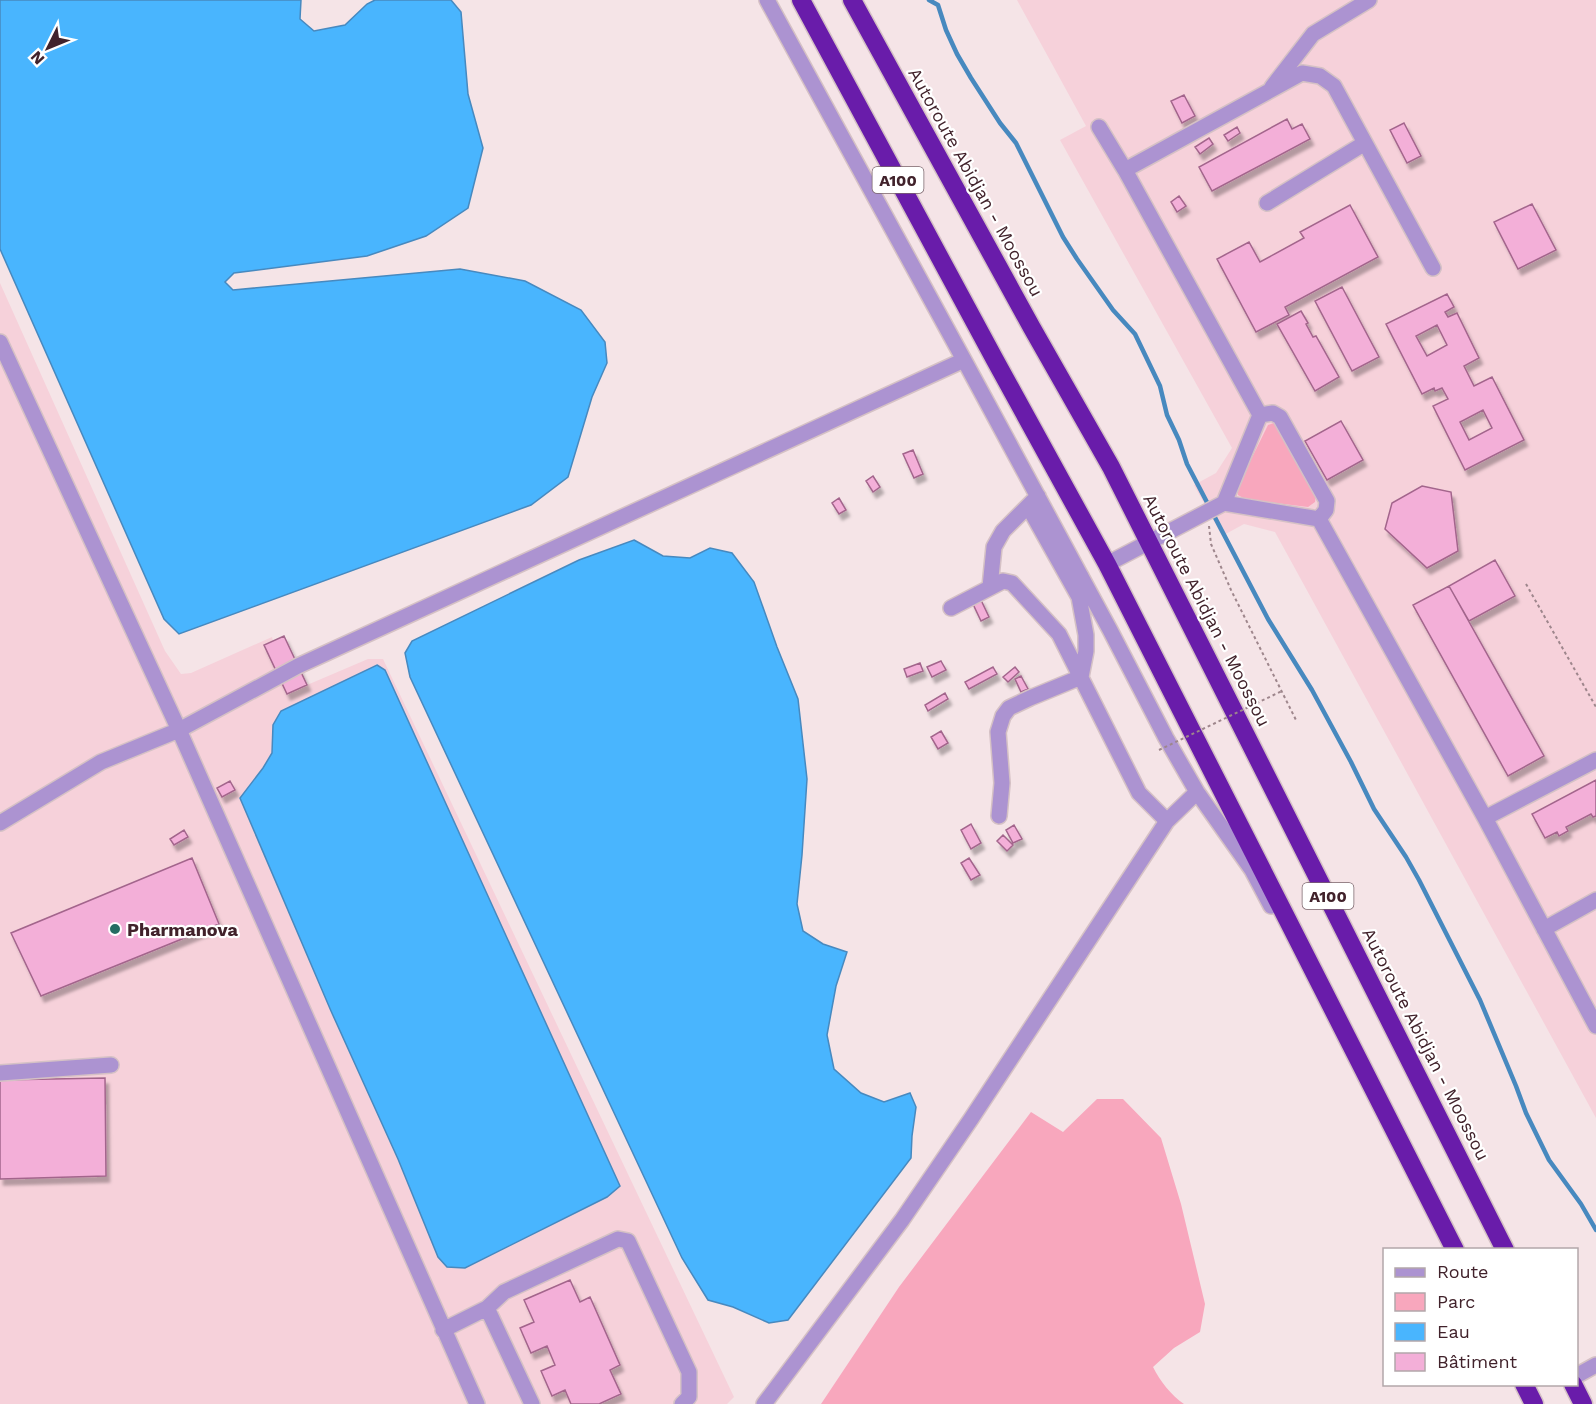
<svg xmlns="http://www.w3.org/2000/svg" width="1596" height="1404" viewBox="0 0 1596 1404" font-family="'Work Sans',sans-serif">
  <defs>
    <filter id="shadow"><feDropShadow dx="3.5" dy="6" stdDeviation="1.5" flood-color="#0004"/></filter>
  </defs>
  <rect width="100%" height="100%" fill="#f5e4e7"/>
  <path fill="#f6d1da" d="M1017 0H1596V1118L1275 532 1244 524 1222 536 1194 485 1216 473 1232 448 1060 140 1086 126Z
    M0 283 165 651 181 674 191 673 272 637 273 641 284 636 307 685 368 659H383L734 1397 727 1404H0Z"/>
  <path fill="#f8a7bd" d="M1274 423 1279 425 1316 494 1315 502 1308 507 1245 499 1238 495 1237 490 1239 484 1268 425Z
    M1097 1099H1123L1161 1138 1181 1204 1205 1304 1200 1332 1174 1348 1153 1367C1160 1381 1171 1395 1184 1404H821L899 1287 1031 1112 1063 1132Z"/>
  <path fill="#49b5fe" stroke="#4789bf" stroke-width="1.5" d="M0 0H301L300 19 314 31 345 25 367 4 375 0H451L461 12 468 94 483 148 468 208 426 236 367 256 234 273 225 282 233 290 460 269 525 281 581 310 605 342 607 363 592 397 568 477 531 505 179 634 164 619 0 249Z
    M634 540 663 556 690 558 710 548 732 553 754 582 777 647 798 699 807 779 802 855 797 904 803 931 823 944 847 952 836 986 827 1035 834 1069 861 1093 884 1102 910 1093 916 1107 912 1136 911 1158 788 1320 769 1323 733 1307 708 1300 682 1258 410 677 405 653 412 641 579 560Z
    M377 665 385 670 620 1186 607 1197 465 1268 447 1267 438 1257 398 1159 331 1011 240 798 263 768 272 753 273 725 281 711Z"/>
  <g fill="none" stroke-linecap="round" stroke-linejoin="round">
    <path stroke="#4789bf" stroke-width="4.5" d="M929 0 938 5 946 30 957 54 971 78 1000 123 1016 143 1063 237 1077 259 1113 310 1135 334 1160 386 1167 415 1179 440 1187 464 1268 619 1312 690 1351 762 1374 809 1406 857 1419 880 1480 1000 1516 1086 1526 1113 1549 1160 1581 1204 1596 1230"/>
  </g>
  <path fill="#f3afd8" stroke="#a3658c" stroke-width="1.5" fill-rule="evenodd" filter="url(#shadow)" d="M1184 95 1195 116 1182 123 1171 101Z
    M1287 119 1292 129 1302 124 1310 139 1212 191 1199 167Z
    M1404 123 1421 156 1407 163 1390 130Z
    M1237 127 1240 133 1228 141 1224 135Z
    M1209 138 1213 144 1200 154 1195 147Z
    M1179 196 1186 206 1177 212 1171 202Z
    M1532 204 1556 250 1518 269 1494 222Z
    M1350 205 1378 257 1285 307 1289 315 1256 332 1217 259 1249 242 1260 262 1304 238 1300 232Z
    M1342 287 1379 357 1352 371 1315 301Z
    M1447 294 1454 307 1445 312 1448 317 1457 313 1479 358 1464 366 1474 386 1492 377 1524 440 1465 470 1433 406 1448 399 1442 388 1435 391 1434 388 1422 394 1386 324ZM1437 325 1447 345 1427 356 1416 336ZM1483 410 1492 428 1469 440 1460 422Z
    M1301 311 1308 323 1306 324 1313 337 1316 336 1339 377 1315 391 1277 324Z
    M1341 421 1363 460 1327 480 1305 441Z
    M913 450 923 474 914 478 903 454Z
    M873 476 880 487 873 492 866 481Z
    M1422 486 1451 492 1458 551 1427 568 1385 529 1392 503Z
    M839 498 846 510 839 514 832 503Z
    M1495 560 1515 596 1469 621 1449 586Z
    M1449 586 1544 756 1508 776 1413 605Z
    M980 598 989 617 981 621 972 602Z
    M284 636 307 685 287 694 264 645Z
    M941 661 946 670 932 677 927 667Z
    M920 663 923 671 907 677 904 669Z
    M993 667 997 674 969 689 965 682Z
    M1015 667 1019 672 1008 682 1003 677Z
    M1021 676 1028 689 1021 692 1015 679Z
    M945 693 948 699 928 711 925 705Z
    M941 731 948 743 938 749 931 737Z
    M1596 780V816L1593 817 1591 814 1566 827 1568 831 1559 836 1557 832 1545 838 1532 814Z
    M230 781 235 790 222 797 217 788Z
    M971 824 981 843 971 849 961 830Z
    M1014 825 1022 839 1013 843 1006 830Z
    M184 830 188 837 174 845 170 839Z
    M1003 835 1013 845 1007 851 997 841Z
    M192 858 219 924 41 996 11 933Z
    M969 858 980 875 971 880 961 863Z
    M105 1078 106 1176 0 1179V1080Z
    M570 1280 580 1302 590 1297 620 1365 610 1370 621 1394 599 1404H571L565 1390 552 1396 541 1371 555 1365 547 1346 531 1353 520 1328 534 1322 524 1300Z"/>
  <g fill="none" stroke-linecap="round" stroke-linejoin="round">
    <defs>
      <path id="minor" d="M767 0 964 360 1110 630 1166 738 1197 792 1252 870 1271 906
        M1272 87 1313 34 1369 0
        M1099 127 1125 170 1260 415
        M1125 170 1302 73 1320 76 1334 86 1433 268
        M1267 203 1365 143
        M0 342 179 730 477 1404
        M1260 415 1273 413 1280 417 1327 501 1326 510 1319 519
        M1224 503 1260 415
        M1028 506 1079 597
        M1107 564 1224 503 1319 519 1485 818 1596 1026
        M990 587 994 547 1003 531 1038 496
        M951 608 1003 581 1012 583 1059 634 1139 793 1167 821
        M999 816 1002 783 998 732 1003 716 1009 708 1030 698 1081 677 1086 651V635L1079 597 1081 576
        M1485 818 1596 760
        M0 823 101 762 179 730 298 666 964 360
        M1544 929 1596 900
        M0 1073 111 1065
        M487 1308 532 1404
        M443 1330 487 1308 504 1292 618 1239 628 1241 689 1372V1397L682 1404
        M1576 1376 1596 1365
        M764 1404 902 1220 971 1119 1167 821 1197 792"/>
      <path id="highway" d="M801 0 995 360 1107 564 1455 1250
        M852 0 1032 328 1111 467 1505 1250
        M1524 1384 1534 1404
        M1573 1384 1583 1404"/>
    </defs>
    <use href="#minor" stroke="#d5c1c5" stroke-width="18"/>
    <use href="#highway" stroke="#d5c1c5" stroke-width="21"/>
    <path stroke="#9e868c" stroke-width="2" stroke-dasharray="3 3" stroke-linecap="butt" d="M1209 526 1211 544 1231 590 1297 722
      M1526 584 1596 707"/>
    <use href="#minor" stroke="#ac93d1" stroke-width="15"/>
    <use href="#highway" stroke="#691caa" stroke-width="18"/>
    <path stroke="#9e868c" stroke-width="2" stroke-dasharray="3 3" stroke-linecap="butt" d="M1159 750 1282 691"/>
  </g>
  <circle fill="#256d63" stroke="#fff" stroke-width="2" cx="115" cy="929" r="6"/>
  <g text-anchor="middle" dominant-baseline="central" stroke-width="4.5" stroke-linejoin="round" paint-order="stroke">
    <g fill="#fff" stroke="#7a646b" stroke-width="1.5">
      <rect x="872.5" y="167" width="51" height="26" rx="4.5"/>
      <rect x="1302.5" y="883" width="51" height="26" rx="4.5"/>
    </g>
    <g font-size="16" font-weight="bold" fill="#41222b">
      <text x="898" y="180">A100</text>
      <text x="1328" y="896">A100</text>
    </g>
    <g font-size="18" fill="#41222b" stroke="#fff">
      <text transform="translate(976 182) rotate(61)">Autoroute Abidjan - Moossou</text>
      <text transform="translate(1207 610) rotate(63)">Autoroute Abidjan - Moossou</text>
      <text transform="translate(1426 1044) rotate(63)">Autoroute Abidjan - Moossou</text>
    </g>
    <g font-size="18" font-weight="bold" fill="#41222b" stroke="#fff" text-anchor="start">
      <text x="127" y="929">Pharmanova</text>
    </g>
  </g>
  <rect x="1383" y="1248" width="195" height="138" fill="#ffffff" stroke="#b3a7aa" stroke-width="1.5"/>
  <rect x="1395" y="1268" width="30" height="9" fill="#ac93d1" stroke="#b3a7aa" stroke-width="1.5"/>
  <text x="1437" y="1278" font-size="18" fill="#41222b">Route</text>
  <rect x="1395" y="1293" width="30" height="18" fill="#f8a7bd" stroke="#b3a7aa" stroke-width="1.5"/>
  <text x="1437" y="1308" font-size="18" fill="#41222b">Parc</text>
  <rect x="1395" y="1323" width="30" height="18" fill="#49b5fe" stroke="#b3a7aa" stroke-width="1.5"/>
  <text x="1437" y="1338" font-size="18" fill="#41222b">Eau</text>
  <rect x="1395" y="1353" width="30" height="18" fill="#f3afd8" stroke="#b3a7aa" stroke-width="1.5"/>
  <text x="1437" y="1368" font-size="18" fill="#41222b">Bâtiment</text>
  <g transform="translate(48 48) rotate(227)" stroke="#ffffff" stroke-width="4.5" paint-order="stroke">
  <path d="M0-4.5L10 22L0 15L-10 22Z" fill="#41222b"/>
  <text y="-9" font-size="16" font-weight="bold" text-anchor="middle" fill="#41222b">N</text>
  </g>
</svg>
